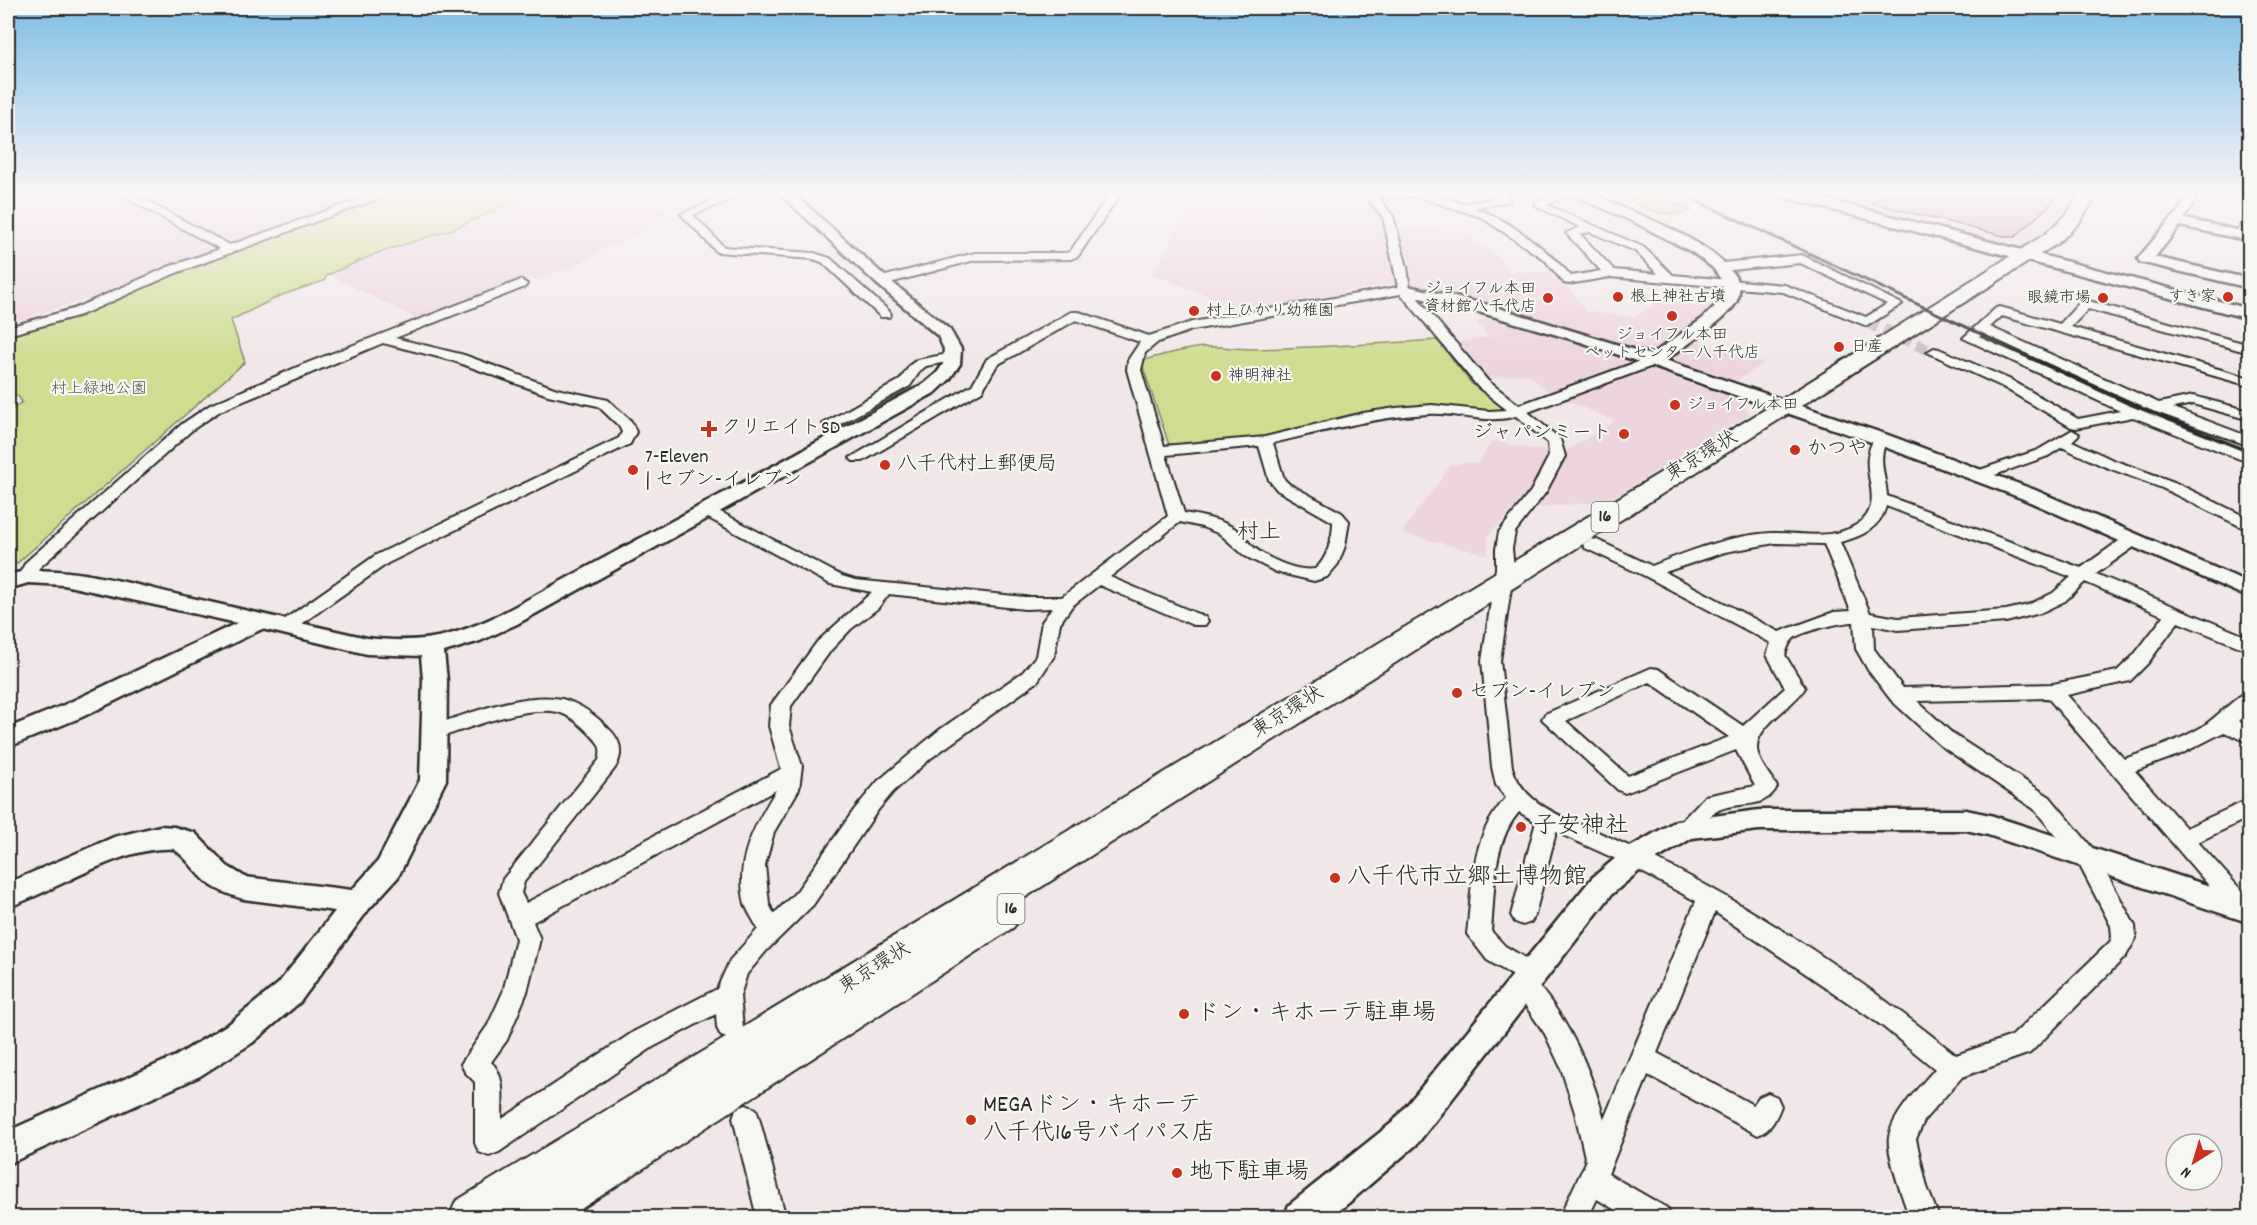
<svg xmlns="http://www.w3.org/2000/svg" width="2257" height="1225" viewBox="0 0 2257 1225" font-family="Dekko,'Klee One',sans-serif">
  <rect width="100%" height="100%" fill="#f2e7e8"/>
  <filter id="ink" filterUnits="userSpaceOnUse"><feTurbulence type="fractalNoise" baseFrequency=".0167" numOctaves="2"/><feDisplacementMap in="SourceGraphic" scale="12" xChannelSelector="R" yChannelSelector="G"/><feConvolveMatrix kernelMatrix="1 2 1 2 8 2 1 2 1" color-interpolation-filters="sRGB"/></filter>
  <g filter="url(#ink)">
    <path fill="#edd5dd" d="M8 192H110L216 249 123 287 8 324Z
      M135 192H382L230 244Z
      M537 192H618L675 214 569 268 536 280 531 278 419 320 330 275 378 254 454 230Z
      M635 192H732L684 210Z
      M1196 192 1351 203 1368 201 1383 218 1395 283 1248 311 1151 274 1156 269Z
      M1233 192H1362L1367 200 1351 201Z
      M1807 192H2058L2079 197 2060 220 2031 243 1995 242 1811 195Z
      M1396 229 1464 232 1481 246 1498 256 1510 271 1556 272 1586 311 1634 317 1663 299 1713 306 1710 311 1678 335 1764 363 1720 391 1738 398 1750 414 1608 501 1513 510 1488 536V555L1401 533 1451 465 1467 462 1477 464 1493 441 1561 454 1615 421 1551 394 1528 374 1483 379 1451 343 1489 337 1475 321 1519 317 1409 286Z"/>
    <path fill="#cfdd91" stroke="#7d845e" stroke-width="1.5" d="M396 192H535L453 229 378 253 327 275 324 281 282 295 231 320 245 362 15 565 8 567V412L22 402 19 397 8 391V333L85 313 172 273 286 230Z
      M1654 193 1688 209 1691 211C1672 216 1645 214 1631 199L1636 195Z
      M1437 340 1472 384 1502 407 1497 413 1434 407 1389 408 1274 436 1172 446 1169 445 1141 361C1162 355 1182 349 1204 347 1219 346 1234 349 1250 349 1312 348 1375 344 1437 340Z"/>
    <path fill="#e1abc2" stroke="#2b2b2b" stroke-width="1.5" d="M1887 192H2028L2056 199 2015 237H2008L1872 203Z"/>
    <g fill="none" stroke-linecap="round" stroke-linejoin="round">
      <path stroke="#cac1c2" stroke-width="12" stroke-dasharray="12 6" stroke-linecap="butt" d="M1867 322 1934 352"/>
      <defs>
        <path id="minor" d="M115 192H129L230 245 380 192H396L176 273 81 315 8 335V327L73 309 168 267 220 249Z
          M734 192H750L693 215 724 247 814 253 830 258 889 311 891 314 889 317H881L822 262 813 259 717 252 681 214Z
          M1111 192H1122L1078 256 1071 259 975 260 882 285 876 281 878 278 975 253H1065L1070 252Z
          M1362 192H1428L1462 204 1496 198 1489 192H1502L1509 197V201L1475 208C1508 219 1548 250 1571 276L1601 271 1566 233 1580 227 1534 205 1551 193 1571 192 1547 205 1643 247 1673 275 1785 285 1866 317 1887 304 1800 263 1722 271 1716 267 1722 263 1802 255 1902 304 1867 326 1783 292 1610 277 1568 284 1564 283 1545 260 1481 217 1416 196 1378 197 1393 216 1407 267 1410 289 1488 381 1519 405 1648 358 1653 357 1660 361 1658 364 1528 412 1560 439 1565 456 1546 492 1515 532 1512 549 1514 568 1500 661 1512 767C1524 808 1572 820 1607 836 1733 892 1849 969 1956 1055L2012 1036 2110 942 2112 937 2111 926 2078 862 2034 809 1940 745 1891 700 1868 670 1856 649 1854 622C1842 622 1804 631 1794 638 1789 642 1787 649 1785 655L1805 688C1792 709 1750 728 1758 754 1761 766 1771 776 1777 787 1764 810 1742 801 1721 809 1704 815 1700 841 1678 834L1675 828 1705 796 1755 786 1736 750 1625 793 1618 790 1542 719 1545 714 1651 668 1658 669 1743 726 1785 688 1767 655 1771 643 1645 576 1585 548 1583 544 1591 539 1597 540 1652 566C1689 551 1731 535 1771 533 1794 532 1818 538 1840 532 1850 529 1861 524 1867 515 1882 490 1855 467 1876 436L1881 435 1888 439C1876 458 1886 475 1887 496L2081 568 2126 536H2138L2140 540 2138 544 2096 574 2250 638V651L2178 622 2148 663 2130 681 2067 695 2124 759C2151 750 2178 741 2202 727 2215 719 2240 693 2250 690V710L2238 721 2250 727V743L2224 732 2181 754 2135 771 2186 828 2250 799V817L2198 842 2250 900V916L2243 918 2235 916 2048 698 1917 701 1954 735 2050 797 2094 850 2135 926 2136 938 2126 956 2030 1053 1962 1077 1925 1119 1916 1139 1927 1187 1939 1218H1910C1904 1202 1886 1152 1889 1137 1892 1115 1920 1086 1935 1069L1881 1025 1715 912 1657 1053 1753 1105 1759 1097 1768 1093 1777 1097 1781 1106C1776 1119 1771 1130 1758 1135L1648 1075 1608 1174 1667 1208 1671 1218H1629L1597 1199 1588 1218H1559L1586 1162 1575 1113 1561 1068 1545 1034 1512 986 1517 978 1487 960 1467 934C1473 883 1470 837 1506 798L1496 785 1492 767 1482 661 1496 568V549L1499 532 1531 491 1549 456 1548 443 1516 416C1487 425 1457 412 1428 414 1375 417 1325 431 1273 443L1284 479 1289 484 1342 513 1349 521 1345 546 1338 564 1327 577 1314 581 1276 572 1245 556 1220 534 1202 527 1180 522 1110 577 1205 617 1208 621 1205 625H1193L1099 585 1072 606 1060 623 1054 656 1037 682 931 758 893 792 878 810 813 905 767 950 747 974 740 996 743 1028 739 1036 730 1039 721 1036 717 1028 716 1014 653 1047 499 1152 489 1156 479 1152 475 1143V1082L465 1072 461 1064 488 1025 503 992 516 939 499 893 503 879 599 760C603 747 598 742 589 733 580 724 569 715 558 712 522 705 469 729 435 739L428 737 425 732 428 727C466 715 522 691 562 699 581 704 595 715 608 728 621 740 624 753 615 768L524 882 521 893 526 903 781 769 769 726 771 705 817 642 872 592 830 584 701 514 699 511 701 508H713L842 576 855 580 1025 597H1062L1168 516 1127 370 1128 360 1140 342 1076 320 997 365 982 391 863 461H853L850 458 972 385 987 359 1071 312H1079L1149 336 1192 322 1398 287 1383 217ZM1590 232 1635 251 1658 274 1614 270 1580 234ZM1401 294 1478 387 1507 410 1489 411 1432 405 1396 408 1363 413 1265 437 1164 446 1141 370 1145 353 1158 342 1192 330ZM1259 446 1269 480 1277 490 1333 522C1333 537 1327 560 1315 569 1295 572 1265 558 1250 544 1245 538 1241 532 1234 528 1219 519 1201 516 1184 513L1166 455ZM1886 506 2071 577 2053 593 2028 605 2006 610 1898 618 1870 613 1840 542C1860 537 1880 529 1886 506ZM1775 543 1824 544 1851 611 1834 612 1779 632 1665 572 1725 552ZM2085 582 2164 616 2134 655 2117 671 2053 684 1903 688 1874 649 1873 625 1898 630 2006 622 2040 613 2065 601ZM889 594 1025 609 1052 608 1042 622 1036 656 1023 672 938 731 878 781 854 810 797 891 774 914 769 904 765 865 774 832 799 789 802 766 789 726 791 706 831 650 851 629 878 608ZM1650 682 1729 737 1628 776 1566 721ZM776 790C755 825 734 860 745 904 748 912 754 921 758 929L730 960 717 989 635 1031 502 1119C502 1099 506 1076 491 1062L507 1040 527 992 540 939 533 922ZM1519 812 1536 822 1511 915 1515 922 1523 925 1531 922 1535 915 1556 832 1627 864 1696 901 1604 1119C1591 1070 1570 1023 1537 984L1542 982 1545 975 1542 968 1505 946 1491 931C1495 891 1492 843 1519 812Z
          M2191 192H2201L2181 223H2173L2171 221Z
          M2250 217V229L2244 237H2236L2234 235 2246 218Z
          M521 280 527 284 525 287 395 338 464 355 557 389 608 400 631 421 636 432 630 444 388 563 290 632H278L275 628 278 624 376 555 619 438 622 432 619 426 598 406 548 395 454 361 383 343 220 411 192 430 39 568 33 580H21L18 576 26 562 182 424 210 405 302 365Z
          M2085 300 2250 345V353L2088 309 2071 327 2250 378V386L2002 316 1990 327 2159 403 2193 396 2250 411V420L2193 404 2173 408 2250 437V446L2156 412 2150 413 2250 453V463L2133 417 2076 428 2071 427 2001 386 1927 352 1934 348 1939 349 2011 380 2078 419 2120 411 1963 338 1996 308 2000 307 2060 324 2081 301ZM1983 334 2143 406 2136 407 1979 337Z
          M953 353 958 354 960 357 958 360 926 366 920 371 910 386 835 427 830 428 823 424 900 380 910 365 917 360Z
          M2072 430 2079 434 2072 441 2113 460 2174 482 2250 519V531L2162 488 2103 466 2062 447 2048 456 1986 478H1974L1972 475 1974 472 2038 450Z
          M746 1105 756 1109 759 1118 786 1218H757L733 1118 736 1109Z"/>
        <path id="tertiary" d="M778 192H792L887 278 950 330 961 349 960 364 949 380 936 392 517 624 480 641 444 652 447 680 446 780 398 877 368 910 300 1002 252 1043 200 1076 8 1164V1131L176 1056 230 1023 278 984 335 911 243 899C231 895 218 891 208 883 196 873 187 858 174 849 122 845 58 890 8 907V883L114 837 160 826 174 827 195 833 227 866 245 877 352 890 378 861 420 780 423 680 421 656 367 654 262 629 82 717 8 747V728L64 705 237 623 64 585 28 583 8 589V575C57 560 141 587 192 598 251 612 309 625 367 638 423 644 450 638 501 614L924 384 937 373 943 364 944 349 938 336 877 284Z
          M1567 192C1572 192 1579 191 1585 192 1598 195 1612 203 1623 208 1651 219 1751 259 1738 298 1732 317 1682 348 1665 360L1888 435 2035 490 2250 583V598L2021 498 1874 443 1581 342 1482 313 1399 293 1396 290 1404 285 1492 306 1651 355 1702 319 1723 298V282L1713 268 1692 252 1636 223Z
          M1775 192H1798L2250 309V319L1776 195Z
          M2177 217 2250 233V241L2180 226 2155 257 2250 279V288L2140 262 2138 259 2140 256 2172 218Z
          M1759 810H1966L1990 815 2250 899V923L1988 835 1966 830H1759L1692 838 1645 866 1612 894 1417 1144 1331 1218H1284L1289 1205 1393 1122 1592 878 1625 850 1676 821Z"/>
        <path id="trunk" d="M2081 192H2099L2079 223 2058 243 1013 905 1019 916 1014 927 567 1218H449L456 1201 1779 401 2044 235 2066 215Z"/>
      </defs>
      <use href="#minor" stroke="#2b2b2b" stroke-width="4"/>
      <use href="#tertiary" stroke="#2b2b2b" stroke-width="5"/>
      <use href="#trunk" stroke="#2b2b2b" stroke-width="4"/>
      <use href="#minor" fill="#f6f6f2" fill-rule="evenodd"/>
      <use href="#tertiary" fill="#f6f6f2" fill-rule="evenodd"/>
      <use href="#trunk" fill="#f6f6f2" fill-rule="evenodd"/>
      <path stroke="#2b2b2b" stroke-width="3" d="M1678 192 2043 363"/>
      <path stroke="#2b2b2b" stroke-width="4" d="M2040 362 2128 403 2250 452"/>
    </g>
  </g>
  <linearGradient id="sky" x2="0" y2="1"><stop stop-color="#7ebee5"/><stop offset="0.53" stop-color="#f9f4f5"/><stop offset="1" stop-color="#f9f4f5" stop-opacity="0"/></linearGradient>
  <rect width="2257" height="364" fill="url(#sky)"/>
  <g fill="#c8321e" stroke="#f6f6f2" stroke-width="2">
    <circle cx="1618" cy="297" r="6"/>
    <circle cx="2228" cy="297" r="6"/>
    <circle cx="1548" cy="298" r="6"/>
    <circle cx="2103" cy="298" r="6"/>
    <circle cx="1194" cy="311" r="6"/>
    <circle cx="1672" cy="316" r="6"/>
    <circle cx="1839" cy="347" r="6"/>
    <circle cx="1216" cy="376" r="6"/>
    <circle cx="1675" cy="405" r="6"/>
    <path d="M706 420h6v6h6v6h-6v6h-6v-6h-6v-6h6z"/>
    <circle cx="1624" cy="434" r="6"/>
    <circle cx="1795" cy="450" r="6"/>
    <circle cx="885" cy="465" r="6"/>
    <circle cx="633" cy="470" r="6"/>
    <circle cx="1457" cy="693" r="6"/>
    <circle cx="1521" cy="827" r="6"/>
    <circle cx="1335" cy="878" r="6"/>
    <circle cx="1184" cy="1014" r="6"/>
    <circle cx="971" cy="1120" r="6"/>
    <circle cx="1177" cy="1173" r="6"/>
  </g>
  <g text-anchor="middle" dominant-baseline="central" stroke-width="4.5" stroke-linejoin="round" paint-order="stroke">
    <g font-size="16" fill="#2b2b2b" stroke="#f6f6f2" text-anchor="start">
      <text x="1536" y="289" text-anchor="end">ジョイフル本田<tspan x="1536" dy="18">資材館八千代店</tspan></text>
      <text x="1630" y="297">根上神社古墳</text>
      <text x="2216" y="297" text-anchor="end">すき家</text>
      <text x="2091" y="298" text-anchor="end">眼鏡市場</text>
      <text x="1206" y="311">村上ひかり幼稚園</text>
      <text x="1672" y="335" text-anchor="middle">ジョイフル本田<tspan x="1672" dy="18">ペットセンター八千代店</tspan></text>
      <text x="1851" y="347">日産</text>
      <text x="1228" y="376">神明神社</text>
      <text x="1687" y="405">ジョイフル本田</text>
    </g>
    <g font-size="16" fill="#545844" stroke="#f6f6f2">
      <text x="99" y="389">村上緑地公園</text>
    </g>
    <g fill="#f6f6f2" stroke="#686867" stroke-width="1.5">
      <rect x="1591.5" y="502" width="27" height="30" rx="4.5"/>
      <rect x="997.5" y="894" width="27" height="30" rx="4.5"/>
    </g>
    <g font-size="18" font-weight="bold" fill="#2b2b2b">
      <text x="1605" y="517">16</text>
      <text x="1011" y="909">16</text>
    </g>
    <g font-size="20" fill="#2b2b2b" stroke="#f6f6f2" text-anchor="start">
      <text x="721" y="429">クリエイトSD</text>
      <text x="1612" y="434" text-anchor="end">ジャパンミート</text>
      <text x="1807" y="450">かつや</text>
      <text x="645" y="458">7-Eleven<tspan x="645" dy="23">| セブン-イレブン</tspan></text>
      <text x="897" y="465">八千代村上郵便局</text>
      <text x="1469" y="693">セブン-イレブン</text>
    </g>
    <g font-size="20" fill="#2b2b2b" stroke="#f6f6f2">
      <text transform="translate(1702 457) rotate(-31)">東京環状</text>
      <text transform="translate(1288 713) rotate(-32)">東京環状</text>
      <text transform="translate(875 969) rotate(-32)">東京環状</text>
    </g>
    <g font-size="22" fill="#2b2b2b" stroke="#f6f6f2">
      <text x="1259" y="533">村上</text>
    </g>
    <g font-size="24" fill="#2b2b2b" stroke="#f6f6f2" text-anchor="start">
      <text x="1533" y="827">子安神社</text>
      <text x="1347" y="878">八千代市立郷土博物館</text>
      <text x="1196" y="1014">ドン・キホーテ駐車場</text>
      <text x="983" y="1106">MEGAドン・キホーテ<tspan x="983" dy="28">八千代16号バイパス店</tspan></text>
      <text x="1189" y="1173">地下駐車場</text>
    </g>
  </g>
  <rect width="2257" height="1225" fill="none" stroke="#f6f6f2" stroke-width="30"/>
  <rect x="15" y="15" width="2227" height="1195" fill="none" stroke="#2b2b2b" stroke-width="2" filter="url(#ink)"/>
  <g transform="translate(2194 1162) rotate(217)"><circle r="28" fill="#f6f6f2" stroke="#a5a5a2" stroke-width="1.5"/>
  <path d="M0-4.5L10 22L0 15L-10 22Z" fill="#c8321e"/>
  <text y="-9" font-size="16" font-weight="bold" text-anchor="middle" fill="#2b2b2b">N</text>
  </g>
</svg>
